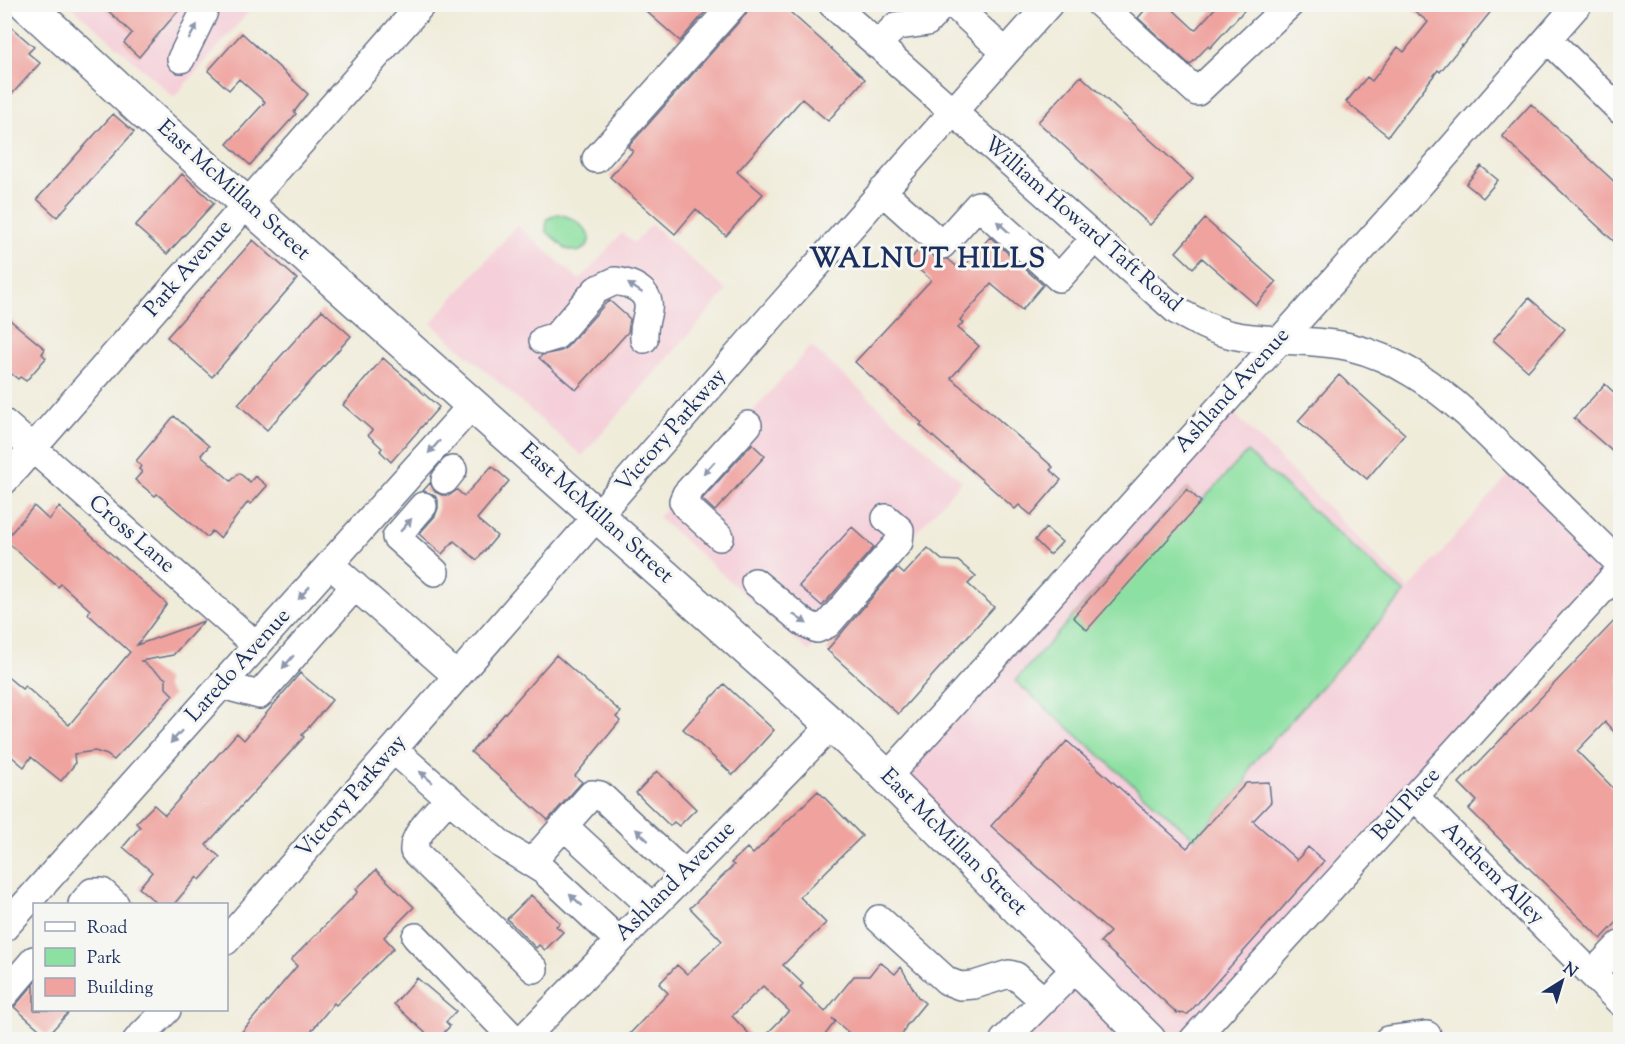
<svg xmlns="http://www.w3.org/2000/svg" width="1625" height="1044" viewBox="0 0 1625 1044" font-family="'Sorts Mill Goudy',serif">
  <rect width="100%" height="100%" fill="#f6f6f2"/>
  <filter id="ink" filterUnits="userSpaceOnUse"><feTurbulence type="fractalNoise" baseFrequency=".0167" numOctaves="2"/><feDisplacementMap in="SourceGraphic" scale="12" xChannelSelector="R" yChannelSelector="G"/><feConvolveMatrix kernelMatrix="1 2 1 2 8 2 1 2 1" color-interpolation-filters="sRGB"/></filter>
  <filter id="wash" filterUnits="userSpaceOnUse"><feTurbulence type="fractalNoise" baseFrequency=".008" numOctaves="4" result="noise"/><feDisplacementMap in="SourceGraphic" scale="24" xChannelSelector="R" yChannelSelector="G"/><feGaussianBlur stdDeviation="1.35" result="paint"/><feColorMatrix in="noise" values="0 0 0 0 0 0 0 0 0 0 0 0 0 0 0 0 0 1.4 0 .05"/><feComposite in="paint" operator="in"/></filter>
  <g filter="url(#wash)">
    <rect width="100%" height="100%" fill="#f0ecda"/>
    <path fill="#f5cfd9" d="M70 5H255L174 97Z
      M651 224 727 291 582 456 431 323 517 225 580 280 622 233 634 243Z
      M811 346 962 481 809 652 658 517Z
      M1223 402 1409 589 1518 464 1620 564 1193 1039H1004L1076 967 887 777Z"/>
    <path fill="#8ce0a1" stroke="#548880" stroke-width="1.5" d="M558 214C575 218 581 223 590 237L587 247 578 252 566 249 546 231 547 219Z
      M1247 452 1405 593 1251 765 1246 783 1195 839 1015 681 1187 489 1201 502Z"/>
    <g id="blocks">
      <path fill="#efa29e" d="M101 4H184L139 57 124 43 132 33Z
        M638 4H712L680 41Z
        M749 4H781L865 79 828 121 802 99 781 123 737 172 763 194 726 236 696 209 675 234 610 177 633 151 628 147 746 14Z
        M1150 4H1167L1195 30 1219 4H1250L1210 48 1208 46 1190 65 1138 18Z
        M1406 4H1497L1463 46 1462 45 1440 72 1438 70 1388 136 1346 102 1367 77 1372 81 1398 47 1404 52 1428 22Z
        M4 21 34 47 28 53 40 63 13 93 4 85Z
        M242 33 308 94 294 112 296 114 250 165 227 144 265 102 239 79 229 90 208 71Z
        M1081 76 1193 179 1150 225 1038 122Z
        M1531 104 1620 187V247L1502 136Z
        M113 114 134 132 57 217 37 199Z
        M1481 166 1498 180 1483 198 1466 184Z
        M182 174 214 203 167 254 135 226Z
        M1205 219 1276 282 1256 305 1202 258 1193 268 1176 252Z
        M990 237 1043 285 1022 310 991 284 960 320 963 323 958 328 979 346 951 378 1053 467 1050 470 1061 480 1031 515 1019 505 1015 509 920 425 922 423 855 362 931 280 909 261 921 247 938 260 948 259 961 270Z
        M253 240 297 279 212 377 167 337Z
        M1529 298 1565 329 1528 371 1493 340Z
        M610 301 630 319 628 332 576 390 539 358 542 355 561 351 567 347 606 303Z
        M322 310 351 336 267 430 238 404Z
        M4 315 45 349 42 354 46 358 26 381 20 377 18 379 4 368Z
        M383 358 439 407 391 462 380 451 382 448 368 435 372 430 343 405Z
        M1339 375 1405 434 1367 479 1298 421Z
        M1605 384 1620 398V458L1574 418Z
        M174 416 209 446 201 455 231 481 239 473 250 482 255 476 267 486 251 504 248 502 220 538 212 531 207 537 157 494 155 496 135 480 142 472 139 469 141 466 136 461Z
        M752 444 765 456 715 511 702 499Z
        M492 466 509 481 477 519 497 536 477 560 454 541 442 554 419 534 435 516 438 508V500L434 495 423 491 430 483 435 492 442 495H450L457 490 464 496Z
        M1187 489 1201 502 1087 630 1073 617Z
        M34 506 49 520 59 507 167 604 137 645 204 621 173 655 141 661 166 679V688L173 695 151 720 114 760 107 755 95 751 74 754 75 764 61 781 31 757 24 767 4 750V674L22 689 25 686 69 725 130 652 88 614 90 610 61 584 58 587 5 540Z
        M852 527 874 547 822 606 799 586Z
        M1046 528 1062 542 1050 555 1035 540Z
        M928 548 942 560 958 561 976 576 968 584 994 607 898 714 827 650 897 568 904 574Z
        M1620 615V738L1605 722 1577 751 1620 795V919L1601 939 1469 809 1477 801 1459 783Z
        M556 655 621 712 616 717 620 721 575 776 582 782 548 820 471 752Z
        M300 673 332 700 302 735 304 737 287 756 206 845 220 857 200 880 197 877 174 904H158L139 888 152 872 123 847 140 827 136 823 154 805 165 815 237 733 244 740Z
        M724 684 774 730 733 775 683 729Z
        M1067 741 1187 848 1246 783 1269 782 1271 802 1253 821 1297 860 1308 847 1324 861 1188 1014 1177 1013 1100 942 1110 932 991 826Z
        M657 771 696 809 679 826 674 822 670 826 636 793Z
        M818 791 862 836 800 897 826 923 783 965 803 984 800 987 825 1012 854 976H869L880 962 895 974 901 967 918 997 925 1003 906 1026 902 1036 899 1040H857L832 1018 835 1022 821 1040H761L789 1011 763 986 732 1016 755 1040H624L668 993 659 984 677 965 687 974 722 941 690 908 734 865 731 863 747 848 753 854Z
        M376 870 414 907 384 937 394 948 336 1005 334 1003 304 1040H235L297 966 291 960 358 892 356 889Z
        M531 895 560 923 556 926 563 932 545 950 539 945 536 948 507 919Z
        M417 978 456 1011 446 1022 450 1026 437 1040H433L394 1004Z
        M34 984V1010H71L47 1036 14 1007Z"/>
    </g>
  </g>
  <g filter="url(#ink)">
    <use href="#blocks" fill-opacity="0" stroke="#667189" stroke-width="1.5"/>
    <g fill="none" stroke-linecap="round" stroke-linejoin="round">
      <defs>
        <path id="minor" d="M832 4 1177 311C1195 321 1212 330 1232 335 1270 343 1313 338 1350 347 1396 358 1434 385 1468 415L1620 564
          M953 4 1005 52
          M1100 4 1197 92 1290 4
          M1548 39 1620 110
          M877 45 896 26 927 22 943 4
          M181 59 203 14 206 4
          M596 159 734 4
          M882 191 942 245 978 205 1059 278 1094 239
          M543 340 556 336 596 290 615 281C631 283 651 291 648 310 646 323 643 324 644 339
          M4 423 257 646
          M445 480 453 470
          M4 481 422 4
          M423 506 396 537 435 572
          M720 537 686 506 683 501 686 494 748 425
          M341 574 457 676
          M755 582 803 622 817 629 828 624 899 542 900 530 886 518
          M222 685 259 695 355 586
          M394 750 502 845 544 871 619 941
          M887 777 1408 198 1578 4
          M1415 797 1620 1002
          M449 798C438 811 412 834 414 851L534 969
          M564 826 652 907
          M531 863 592 794 600 795 684 874
          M82 904 92 892H102L115 904
          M879 919 947 981 960 986 974 985 1009 974 1016 976 1043 1000
          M4 928 473 404
          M416 937 515 1040
          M226 941 778 309 1049 4
          M1592 974 1620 945
          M4 995 34 960
          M137 1040 167 1010
          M522 1040 832 725
          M1004 1040 1077 967
          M1193 1040 1620 570
          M1388 1040 1427 1035"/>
        <path id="major" d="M26 4 139 108 832 725 887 777 1149 1040"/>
      </defs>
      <use href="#minor" stroke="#667189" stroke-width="30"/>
      <use href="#major" stroke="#667189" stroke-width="36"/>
      <use href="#minor" stroke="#fff" stroke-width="27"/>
      <use href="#major" stroke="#fff" stroke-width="33"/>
    </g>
    <defs><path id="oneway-solid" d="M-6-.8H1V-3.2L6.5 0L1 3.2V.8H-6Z" transform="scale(1.5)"/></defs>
    <g fill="#8d97ae">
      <use href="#oneway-solid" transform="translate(193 32) rotate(-61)"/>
      <use href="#oneway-solid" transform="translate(1003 227) rotate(-138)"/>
      <use href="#oneway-solid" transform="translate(635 288) rotate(-147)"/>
      <use href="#oneway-solid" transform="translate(434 447) rotate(132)"/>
      <use href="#oneway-solid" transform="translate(709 468) rotate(132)"/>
      <use href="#oneway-solid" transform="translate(406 525) rotate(-49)"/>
      <use href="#oneway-solid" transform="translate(304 593) rotate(131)"/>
      <use href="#oneway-solid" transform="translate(800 619) rotate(35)"/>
      <use href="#oneway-solid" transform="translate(288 662) rotate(131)"/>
      <use href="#oneway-solid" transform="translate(176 737) rotate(132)"/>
      <use href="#oneway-solid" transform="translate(426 777) rotate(-139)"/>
      <use href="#oneway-solid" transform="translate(642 835) rotate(-137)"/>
      <use href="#oneway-solid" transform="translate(576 900) rotate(-138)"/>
    </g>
  </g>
  <g text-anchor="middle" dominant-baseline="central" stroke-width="6" stroke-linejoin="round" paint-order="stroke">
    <g font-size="22" fill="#1b2f5e" stroke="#f6f6f2">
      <text transform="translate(233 191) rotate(42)">East McMillan Street</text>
      <text transform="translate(1082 225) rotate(41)">William Howard Taft Road</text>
      <text transform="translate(189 269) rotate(-49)">Park Avenue</text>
      <text transform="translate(1233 391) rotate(-48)">Ashland Avenue</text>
      <text transform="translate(672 431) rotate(-49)">Victory Parkway</text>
      <text transform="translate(596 514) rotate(42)">East McMillan Street</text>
      <text transform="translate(131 535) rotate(41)">Cross Lane</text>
      <text transform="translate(239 666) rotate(-48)">Laredo Avenue</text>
      <text transform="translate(352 797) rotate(-49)">Victory Parkway</text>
      <text transform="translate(1407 805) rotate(-48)">Bell Place</text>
      <text transform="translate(953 843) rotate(45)">East McMillan Street</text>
      <text transform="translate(1492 874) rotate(45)">Anthem Alley</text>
      <text transform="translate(676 882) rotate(-45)">Ashland Avenue</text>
    </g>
    <g font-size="28" font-weight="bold" letter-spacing="1.5" fill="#1b2f5e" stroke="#f6f6f2">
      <text x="928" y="260">WALNUT HILLS</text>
    </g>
  </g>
  <rect width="1625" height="1044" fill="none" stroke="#f6f6f2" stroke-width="24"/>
  <rect x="33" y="903" width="195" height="108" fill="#f6f6f2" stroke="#9ea6b7" stroke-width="1.5"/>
  <rect x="45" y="922" width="30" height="9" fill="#ffffff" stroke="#9ea6b7" stroke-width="1.5"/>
  <text x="87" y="933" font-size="18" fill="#1b2f5e">Road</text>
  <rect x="45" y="948" width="30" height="18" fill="#8ce0a1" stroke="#9ea6b7" stroke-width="1.5"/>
  <text x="87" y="963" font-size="18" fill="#1b2f5e">Park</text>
  <rect x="45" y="978" width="30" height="18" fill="#efa29e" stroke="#9ea6b7" stroke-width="1.5"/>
  <text x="87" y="993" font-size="18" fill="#1b2f5e">Building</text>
  <g transform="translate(1562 981) rotate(37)" stroke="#f6f6f2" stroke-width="4.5" paint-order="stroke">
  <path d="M0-4.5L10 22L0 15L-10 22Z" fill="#1b2f5e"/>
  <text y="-9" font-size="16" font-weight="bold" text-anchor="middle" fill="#1b2f5e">N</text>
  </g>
</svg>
